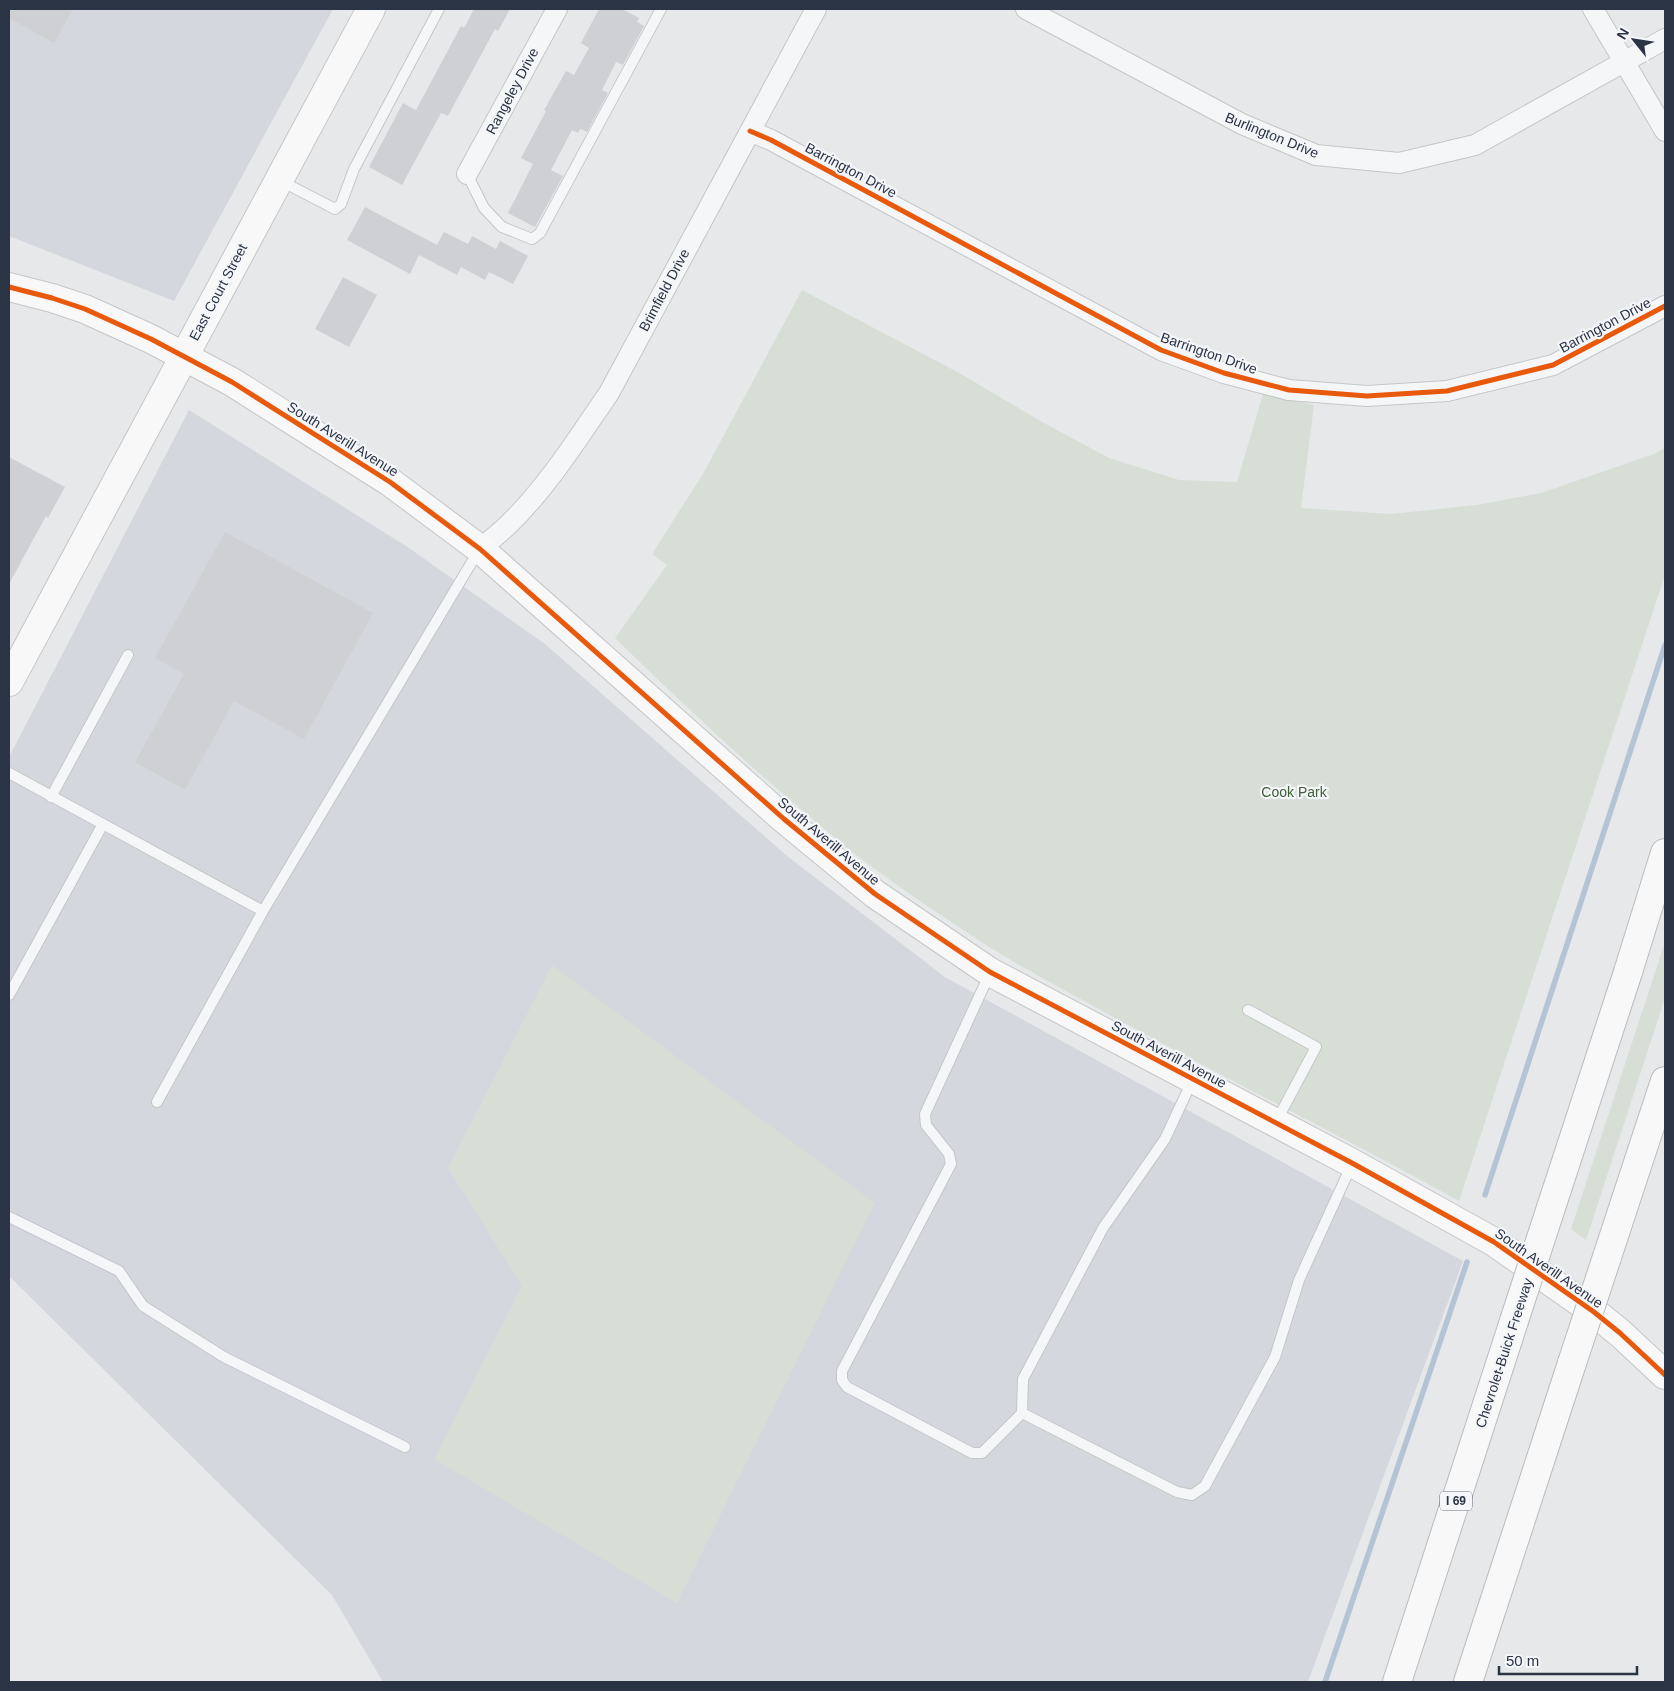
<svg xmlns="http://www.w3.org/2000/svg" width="1674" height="1691" viewBox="0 0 1674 1691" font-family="Helvetica,sans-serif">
  <rect width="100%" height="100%" fill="#e6e8ea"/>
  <path fill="#d4d7dd" d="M9 9H333L174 301 9 236Z
    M189 410 406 546 545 644 787 856 945 977 1463 1261 1308 1682H383L332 1595 9 1276V757Z"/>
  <path fill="#d6ded6" d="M802 290 961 374 1044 423 1109 458 1179 480 1237 482 1263 394 1314 405 1301 508 1391 514 1477 505 1541 493 1654 454 1665 448V575L1459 1201C1345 1138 1229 1080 1115 1018 1069 992 1021 968 977 939 936 912 894 884 855 854 771 787 692 713 615 638L667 565 652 554 703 474Z
    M1665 942V998L1586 1240 1571 1229Z
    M552 965 875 1203 677 1603 434 1459 522 1286 448 1168Z"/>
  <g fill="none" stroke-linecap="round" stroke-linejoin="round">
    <path stroke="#b4c4d5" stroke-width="5.5" d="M1485 1195 1665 645
      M1325 1682 1467 1262"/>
  </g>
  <path fill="#ced0d3" d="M9 9H73L54 43 9 18Z
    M474 9H510L498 31 495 29 448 116 441 113 402 185 369 167 403 103 416 110 461 26 464 28Z
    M599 9H622L639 18 637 22 644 26 623 65 616 62 602 90 608 93 587 132 580 129 578 133 572 130 551 170 563 176 535 227 508 213 533 164 521 158 546 111 544 110 566 71 574 75 589 48 581 43Z
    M365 207 437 245 444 232 468 244 472 236 496 249 500 241 528 256 513 284 489 272 485 280 461 267 457 275 419 255 410 274 347 240Z
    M343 277 377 295 349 347 315 329Z
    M9 457 65 487 48 518 46 516 9 584Z
    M225 532 373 613 304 739 234 701 185 790 135 762 184 674 155 658Z"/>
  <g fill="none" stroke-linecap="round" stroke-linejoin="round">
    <defs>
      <path id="lane" d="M467 174 484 208 502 227 532 239 540 233 661 9
        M279 180 335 209 341 204 354 169 439 9
        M9 773 263 911
        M51 797 128 655
        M990 973 925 1114 926 1125 949 1154 951 1164 842 1371V1380L847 1387 972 1453H982L1022 1413
        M9 995 103 824
        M1248 1010 1316 1047 1276 1122
        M1193 1079 1165 1139 1103 1228 1023 1379 1022 1413 1177 1492 1192 1495 1205 1486 1275 1357 1299 1280 1352 1164
        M157 1102 263 911 479 550
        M9 1217 119 1271 143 1306 224 1357 405 1447"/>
      <path id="street" d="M1026 9 1242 124 1316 155 1399 163 1475 145 1665 39
        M1593 9 1665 131
        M750 131 771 140 1161 350 1224 373 1289 390 1367 396 1447 391 1553 365 1665 306
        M467 174 557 9
        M480 549C489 541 500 533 509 524 548 486 578 438 609 393L816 9"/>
      <path id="secondary" d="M9 287 52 298 85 309 151 339 232 382 390 482 480 549 784 819 875 894 990 972 1352 1163 1494 1242 1594 1312 1620 1333 1665 1375
        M9 682 371 9"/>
      <path id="highway" d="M1628 972 1665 853
        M1607 1257 1665 1081
        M1397 1682 1514 1321
        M1468 1682 1572 1363"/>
    </defs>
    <use href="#lane" stroke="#c4c6c8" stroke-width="12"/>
    <use href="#street" stroke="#c4c6c8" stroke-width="22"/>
    <use href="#secondary" stroke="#c4c6c8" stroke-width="30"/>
    <use href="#highway" stroke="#b8bbbf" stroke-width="30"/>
    <use href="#lane" stroke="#f5f6f7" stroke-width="10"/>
    <use href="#street" stroke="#f5f6f7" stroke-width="20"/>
    <use href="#secondary" stroke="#f8f8f8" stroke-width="28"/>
    <use href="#highway" stroke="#f8f8f8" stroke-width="28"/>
    <defs>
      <path id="highway-bridge" d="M1514 1321 1628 972
        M1572 1363 1607 1257"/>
    </defs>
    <use href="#highway-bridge" stroke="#b8bbbf" stroke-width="30" stroke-linecap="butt"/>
    <use href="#highway-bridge" stroke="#f8f8f8" stroke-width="28"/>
    <defs>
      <path id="cycleway" d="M750 131 771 140 1161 350 1224 373 1289 390 1367 396 1447 391 1553 365 1665 306
        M9 287 52 298 85 309 151 339 232 382 390 482 480 549 784 819 875 894 990 972 1352 1163 1494 1242 1594 1312 1620 1333 1665 1375"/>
    </defs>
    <use href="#cycleway" stroke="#f4f6f9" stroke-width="8"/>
    <use href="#cycleway" stroke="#e8590c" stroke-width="5"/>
  </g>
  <g text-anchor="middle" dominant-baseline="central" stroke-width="4.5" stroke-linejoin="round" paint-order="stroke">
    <rect fill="#f4f6f9" stroke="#676e7b" stroke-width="1" x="1440" y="1491.5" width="32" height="19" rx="4"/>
    <g font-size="12" font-weight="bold" fill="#2b3445">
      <text x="1456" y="1501">I 69</text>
    </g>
    <g font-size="14" fill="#2b3445" stroke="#f4f6f9">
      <text transform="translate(512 91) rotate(-62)">Rangeley Drive</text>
      <text transform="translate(1272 135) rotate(22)">Burlington Drive</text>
      <text transform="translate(851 170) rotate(28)">Barrington Drive</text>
      <text transform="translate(664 290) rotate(-62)">Brimfield Drive</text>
      <text transform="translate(218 292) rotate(-62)">East Court Street</text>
      <text transform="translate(1605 325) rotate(-28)">Barrington Drive</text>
      <text transform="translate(1209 353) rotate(19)">Barrington Drive</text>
      <text transform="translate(343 439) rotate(32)">South Averill Avenue</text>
      <text transform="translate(829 841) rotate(40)">South Averill Avenue</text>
      <text transform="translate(1169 1054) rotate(28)">South Averill Avenue</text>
      <text transform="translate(1549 1268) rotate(35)">South Averill Avenue</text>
      <text transform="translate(1504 1353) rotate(-72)">Chevrolet-Buick Freeway</text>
    </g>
    <g font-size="14" fill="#3f6138" stroke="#f4f6f9">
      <text x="1294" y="792">Cook Park</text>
    </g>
  </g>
  <rect width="1674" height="1691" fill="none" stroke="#2b3445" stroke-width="20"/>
  <g transform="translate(1634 40) rotate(300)" stroke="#f4f6f9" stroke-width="4" paint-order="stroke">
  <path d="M0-4L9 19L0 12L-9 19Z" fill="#2b3445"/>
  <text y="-8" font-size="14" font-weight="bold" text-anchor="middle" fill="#2b3445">N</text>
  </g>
  <path d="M1499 1666v8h138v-8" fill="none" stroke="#2b3445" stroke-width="2.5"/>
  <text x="1506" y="1666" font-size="15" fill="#2b3445" stroke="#f4f6f9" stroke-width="4" paint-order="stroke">50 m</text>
</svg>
